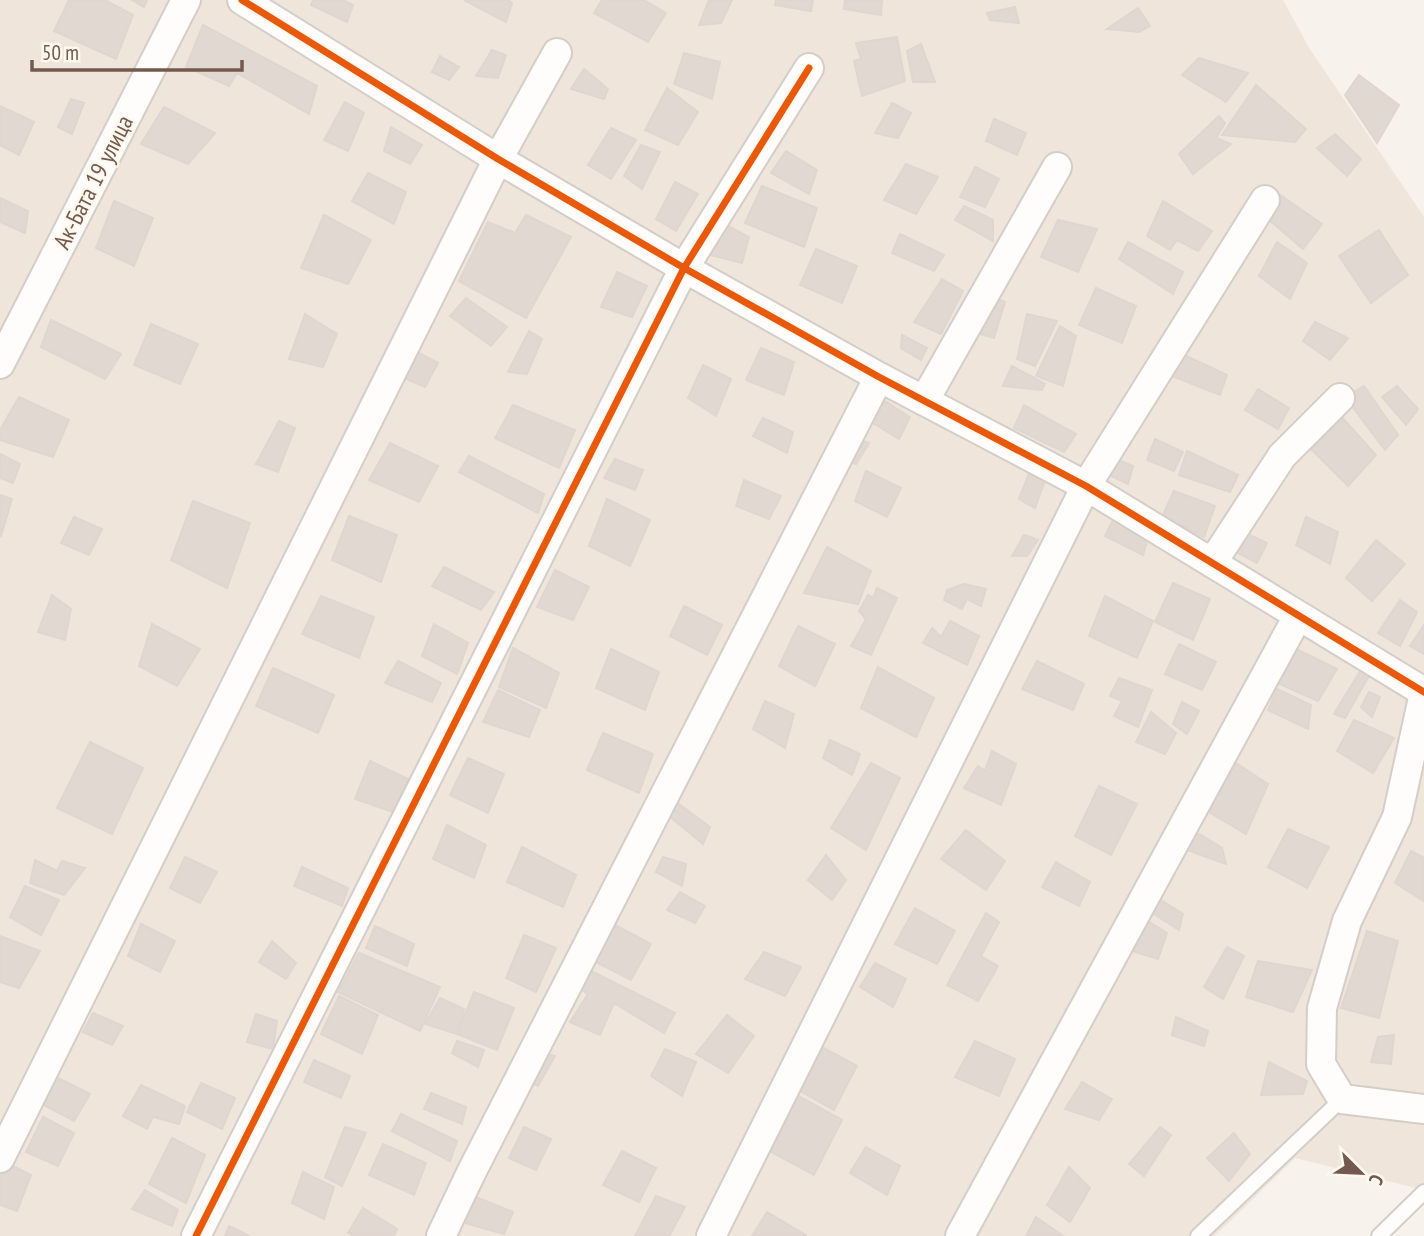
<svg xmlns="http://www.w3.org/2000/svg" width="1424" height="1236" viewBox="0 0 1424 1236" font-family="'PT Sans Narrow',sans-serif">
  <rect width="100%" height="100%" fill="#f7f2ec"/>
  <path fill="#efe5da" d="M0 0H1283L1309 48 1424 217V1190L1295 1158 1215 1236H0Z"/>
  <path fill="#e1d8d2" stroke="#e0d6cf" stroke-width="2" d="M69 0H105L133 15 116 59 54 31Z
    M132 0H147L144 7Z
    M313 0H343L353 5 347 22 311 5Z
    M464 0H508L512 3 506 22Z
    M602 0H644L666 13 648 42 594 13Z
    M709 0H732L721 23 699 25Z
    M776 0H813L811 11 775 5Z
    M845 0H882L881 15 844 9Z
    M1015 7 1019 23 990 20 987 13Z
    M1138 8 1150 26 1139 32 1107 29Z
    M203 25 317 86 309 114 237 73 229 86 186 67Z
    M897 37 905 81 862 96 854 61 861 59 856 43Z
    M921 44 935 82H913L907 51Z
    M492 50 506 55 498 78 476 76Z
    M684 53 720 62 712 99 674 84Z
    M440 56 459 67 449 80 432 72Z
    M1199 58 1248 73 1226 102 1182 75Z
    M584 69 608 89 604 99 571 89Z
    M1359 75 1399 105 1377 143 1345 95Z
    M1256 85 1306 129 1295 142 1222 135Z
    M667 88 698 112 678 145 645 130Z
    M71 99 84 103 72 134 58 127Z
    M345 102 364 113 348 151 324 140Z
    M892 103 911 113 898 138 875 133Z
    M0 106 34 122 19 155 0 145Z
    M164 107 215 133 188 164 141 144Z
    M1219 116 1225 123 1216 138 1231 144 1193 174 1179 154Z
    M994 119 1026 133 1017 155 986 141Z
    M391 127 422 145 410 164 384 151Z
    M611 128 636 140 611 179 588 165Z
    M1335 134 1361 159 1347 176 1317 148Z
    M641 145 660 152 642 189 624 176Z
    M786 151 817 170 809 194 771 173Z
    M906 164 938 177 916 214 884 200Z
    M975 167 999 179 985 207 960 197Z
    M368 173 406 192 394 224 352 201Z
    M675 182 698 194 676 231 656 219Z
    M762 186 817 208 804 247 745 223Z
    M1276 192 1322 224 1303 249 1261 213Z
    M0 198 28 211 25 233 0 222Z
    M114 201 153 218 134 266 96 248Z
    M1163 201 1212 231 1198 251 1177 240 1170 250 1147 236Z
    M964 206 993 220V241L955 220Z
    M324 215 371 240 348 284 301 268Z
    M526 215 571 237 526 318 459 281 488 222 515 233Z
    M1058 220 1097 229 1078 272 1041 257Z
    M722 223 749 237 742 263 707 254Z
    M1379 230 1408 275 1371 303 1339 256Z
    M900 234 944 255 934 271 892 253Z
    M1128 242 1183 272 1173 294 1119 259Z
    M1277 242 1307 263 1290 299 1259 276Z
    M816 249 857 266 842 303 800 285Z
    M617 272 647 286 632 317 601 307Z
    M942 279 963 291 941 334 914 322Z
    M1096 288 1136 306 1122 343 1079 325Z
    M993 297 1005 302 994 338 970 331Z
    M466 298 507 327 491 346 450 316Z
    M305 314 337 334 323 367 289 359Z
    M1027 314 1057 321 1035 366 1017 359Z
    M51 320 121 354 105 379 41 347Z
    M1315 322 1348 338 1330 360 1303 341Z
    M151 324 198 344 180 384 134 365Z
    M1060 326 1076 336 1063 386 1036 376Z
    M529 331 542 339 527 374 508 372Z
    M902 335 927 348 921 360 901 348Z
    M761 348 794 362 784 395 746 380Z
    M417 352 438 363 425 387 404 378Z
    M1178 352 1227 375 1220 395 1167 374Z
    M703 365 731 379 716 416 688 398Z
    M1012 366 1045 384 1042 390 1003 386Z
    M1364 386 1398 435 1385 450 1345 397Z
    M1397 386 1418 409 1406 425 1382 397Z
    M1258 389 1289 408 1278 429 1245 410Z
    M19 397 69 420 53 457 0 440V430Z
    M880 398 910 417 899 439 868 420Z
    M513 405 575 430 559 468 495 438Z
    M1024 405 1076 434 1064 452 1014 428Z
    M1339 414 1376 455 1348 486 1306 444Z
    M763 418 793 432 787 453 753 436Z
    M279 421 295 428 278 472 256 464Z
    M857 439 869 443 856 464 843 460Z
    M1155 439 1183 452 1174 471 1147 460Z
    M390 443 438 466 419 502 369 480Z
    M1187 451 1238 475 1230 492 1179 475Z
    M0 454 20 464 13 483 0 478Z
    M469 456 544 494 538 513 459 472Z
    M1114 458 1133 466 1128 484 1107 474Z
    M615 459 643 470 635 490 604 478Z
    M866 471 901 488 887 517 855 501Z
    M1029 473 1045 480 1035 508 1019 499Z
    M744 480 781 496 769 519 736 506Z
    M1174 491 1215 506 1204 537 1163 515Z
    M0 495 12 499 1 536 0 535Z
    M607 499 650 520 630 566 589 546Z
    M193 501 250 523 227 588 171 560Z
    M349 516 397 535 381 582 332 560Z
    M74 517 102 529 89 555 61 543Z
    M1306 517 1338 532 1330 564 1296 545Z
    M1113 520 1148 538 1143 555 1105 536Z
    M1241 531 1267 543 1257 563 1234 551Z
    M1024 535 1038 540 1027 556H1012Z
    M1376 540 1405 564 1372 601 1346 578Z
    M827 547 871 571 858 604 804 593Z
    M444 567 494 592 481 610 432 586Z
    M555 570 589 587 573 620 537 607Z
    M1173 583 1210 599 1193 640 1155 622Z
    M964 584 986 589 981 606 967 599 962 609 944 600 947 590Z
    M877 588 897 598 871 655 851 646 866 619 859 611 868 595 873 598Z
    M52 595 71 609 65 640 38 632Z
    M321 596 374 617 359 658 302 634Z
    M1105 596 1153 621 1137 658 1089 636Z
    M1400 600 1417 612 1400 646 1378 633Z
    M684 606 722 625 707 655 670 636Z
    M950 621 979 636 967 665 923 643 932 628 941 637Z
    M152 624 200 649 177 686 139 666Z
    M434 624 468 643 457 674 422 656Z
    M1424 625V654L1410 646Z
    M798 626 835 644 815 686 779 666Z
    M1179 644 1216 662 1202 690 1165 674Z
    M513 648 559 673 546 708 499 687Z
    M1294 648 1337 669 1318 701 1273 681Z
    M611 649 659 672 645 710 596 688Z
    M398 661 441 683 432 702 385 683Z
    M1037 661 1084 684 1073 710 1022 689Z
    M878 667 934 698 916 737 861 708Z
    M273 668 334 695 318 733 256 706Z
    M1362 668 1370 674 1345 718 1334 714Z
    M1119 678 1152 690 1138 727 1114 716 1122 701 1110 696Z
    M1277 689 1311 705 1308 729 1268 710Z
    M498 690 540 710 529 737 483 722Z
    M1369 692 1380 697 1372 717 1361 707Z
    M765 701 794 714 785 748 753 729Z
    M1182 702 1199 711 1187 734 1173 724Z
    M1151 712 1176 733 1165 754 1136 742Z
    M1354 720 1394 738 1373 773 1337 751Z
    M603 733 653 754 639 793 587 770Z
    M830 740 860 754 852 775 823 758Z
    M90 742 143 768 112 834 57 808Z
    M992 751 1016 764 1001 805 964 788 978 766 985 771Z
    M468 758 504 774 488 813 450 795Z
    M370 761 408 779 393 812 355 799Z
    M1233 761 1268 784 1246 834 1209 812Z
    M871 763 900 778 866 850 831 828Z
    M1099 786 1137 804 1111 855 1075 836Z
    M675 801 710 827 703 844 669 816Z
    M447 825 486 845 474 878 433 859Z
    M1288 829 1329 847 1307 888 1268 867Z
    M966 830 1005 861 986 890 941 859Z
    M1196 832 1222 848 1226 864 1184 849Z
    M522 847 576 875 563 907 507 882Z
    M1411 851 1424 858V901L1395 883Z
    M826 855 846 880 832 900 808 880Z
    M185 857 217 872 200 903 170 888Z
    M663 857 686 864 682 886 656 872Z
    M35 860 57 871 62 861 85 868 64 895 30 883Z
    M1056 862 1090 882 1079 906 1042 887Z
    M302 867 348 888 342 906 294 886Z
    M25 886 59 900 41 935 10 917Z
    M680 892 705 906 695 923 667 910Z
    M1161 900 1183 914 1179 930 1151 912Z
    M915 908 955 931 937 964 895 944Z
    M986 913 999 922 981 956 998 966 978 1001 947 985Z
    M1146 920 1167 933 1158 959 1123 948Z
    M611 923 651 944 631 980 594 961Z
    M141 924 175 941 160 972 128 956Z
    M375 926 414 944 407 966 366 948Z
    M1367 931 1398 941 1379 1018 1341 1008Z
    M524 935 556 948 536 992 506 978Z
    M0 936 40 951 19 988 0 982Z
    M272 941 296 963 286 979 259 962Z
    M1227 947 1244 956 1223 999 1204 987Z
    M764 952 801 967 785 996 745 979Z
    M359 953 440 987 420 1031 338 992Z
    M1258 961 1312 970 1293 1012 1246 997Z
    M875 963 906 979 893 1007 860 987Z
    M585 968 675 1013 664 1033 614 1003 600 1035 570 1022 588 994 574 985Z
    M474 992 514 1008 497 1050 457 1034Z
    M339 996 378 1015 362 1054 321 1034Z
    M440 998 464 1009 457 1034 425 1024Z
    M93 1013 123 1026 112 1045 83 1032Z
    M256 1014 277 1021 273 1049 247 1042Z
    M727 1015 754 1036 728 1073 696 1054Z
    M1176 1017 1208 1031 1204 1046 1172 1035Z
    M1394 1035 1391 1064 1371 1062 1378 1037Z
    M457 1041 484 1050 478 1067 452 1053Z
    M975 1041 1015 1059 999 1096 955 1077Z
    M820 1046 857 1066 834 1110 797 1089Z
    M665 1049 696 1062 682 1096 651 1076Z
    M540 1051 555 1056 538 1086 525 1080Z
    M314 1060 350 1076 341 1098 304 1082Z
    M1269 1062 1307 1081 1303 1094 1261 1095Z
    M56 1077 90 1094 74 1121 44 1105Z
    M1082 1082 1112 1099 1099 1120 1065 1109Z
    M201 1083 235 1098 222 1129 187 1112Z
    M141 1085 185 1106 179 1124 153 1117 147 1129 123 1116Z
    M431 1093 466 1107 462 1124 424 1109Z
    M797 1095 842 1120 814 1175 766 1149Z
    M401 1114 457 1141 450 1161 392 1131Z
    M43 1117 74 1133 58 1166 26 1152Z
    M345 1127 366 1133 342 1186 325 1177Z
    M524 1127 551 1139 536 1170 509 1158Z
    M1160 1127 1171 1135 1144 1176 1129 1164Z
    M1234 1133 1250 1154 1229 1181 1207 1158Z
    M172 1138 205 1155 186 1203 149 1184Z
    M383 1144 426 1163 414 1195 369 1175Z
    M866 1147 900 1166 887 1195 850 1173Z
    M622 1151 656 1168 639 1202 603 1185Z
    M5 1162 31 1175 17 1211 0 1205V1179Z
    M1069 1167 1090 1188 1070 1222 1047 1205Z
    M303 1172 334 1187 324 1219 292 1203Z
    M145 1190 178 1210 172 1226 132 1209Z
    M471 1195 513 1212 504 1234 458 1221Z
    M656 1196 685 1207 669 1236H635Z
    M363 1208 397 1229 394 1236H355L348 1233Z
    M767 1212 806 1235V1236H752Z
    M1036 1217 1063 1236H1026Z
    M229 1226 250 1236H225Z"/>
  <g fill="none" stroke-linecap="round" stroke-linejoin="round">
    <defs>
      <path id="lane" d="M1198 1236 1342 1099
        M1379 1236 1424 1192"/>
      <path id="street" d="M242 0 498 159 684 268 879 377 1086 486 1424 692
        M0 364 186 0
        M924 401 1057 167
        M1212 563 1282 456 1340 398
        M1424 693 1397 817 1347 921 1322 1008 1321 1064 1342 1099 1424 1109
        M0 1158 498 159 557 53
        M196 1236 684 268 809 68
        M441 1236 471 1173 879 377
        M711 1236 1086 486 1265 200
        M960 1236 1298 616"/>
    </defs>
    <use href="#lane" stroke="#d4cec8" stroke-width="18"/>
    <use href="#street" stroke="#d4cec8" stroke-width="32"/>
    <use href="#lane" stroke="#fefdfc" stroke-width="14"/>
    <use href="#street" stroke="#fefdfc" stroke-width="28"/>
    <defs>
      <path id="cycleway" d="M242 0 498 159 684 268 879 377 1086 486 1424 692
        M196 1236 684 268 809 68"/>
    </defs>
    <use href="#cycleway" stroke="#fef8ef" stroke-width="11"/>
    <use href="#cycleway" stroke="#e8590c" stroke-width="7"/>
  </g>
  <g text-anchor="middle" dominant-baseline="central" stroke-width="5" stroke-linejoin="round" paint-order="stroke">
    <g font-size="24" fill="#745a4e" stroke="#fef8ef">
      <text transform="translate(93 182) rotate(-63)">Ак-Бата 19 улица</text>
    </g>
  </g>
  <g transform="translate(1361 1173) rotate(114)" stroke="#fef8ef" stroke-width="5" paint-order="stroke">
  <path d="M0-5L12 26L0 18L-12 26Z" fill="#745a4e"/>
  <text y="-10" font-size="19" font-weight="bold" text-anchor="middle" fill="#745a4e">С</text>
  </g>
  <path d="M32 60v10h210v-10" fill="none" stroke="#745a4e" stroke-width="3.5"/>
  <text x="42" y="60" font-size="21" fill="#745a4e" stroke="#fef8ef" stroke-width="5" paint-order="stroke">50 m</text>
</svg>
